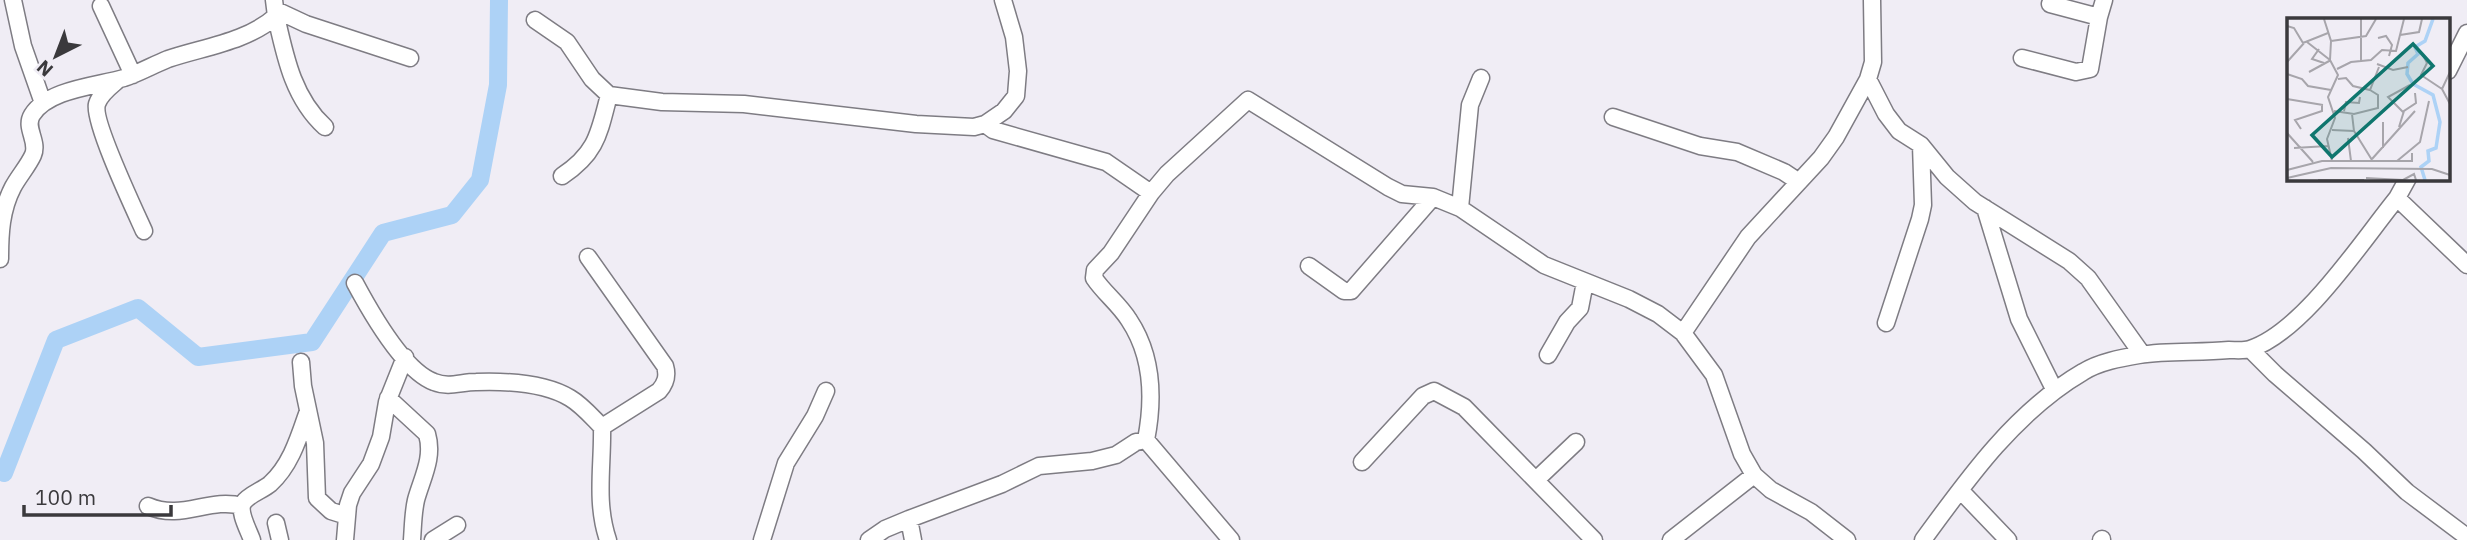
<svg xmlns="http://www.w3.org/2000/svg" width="2467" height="540" viewBox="0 0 2467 540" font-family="'IBM Plex Sans',sans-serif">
  <rect width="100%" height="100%" fill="#f0edf5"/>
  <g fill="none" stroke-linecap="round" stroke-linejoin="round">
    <path stroke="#add2f6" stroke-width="18" d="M0 470 4 473 56 340 138 308 198 357 312 342 383 233 452 215 480 180 498 85 499 0"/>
    <defs>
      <path id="minor" d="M13 0 23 46 43 103
        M2050 4 2099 17
        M101 6 133 75
        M276 10 306 24 410 58
        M276 16C285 56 293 98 325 127
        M535 20 567 42 592 79 609 95 662 102 744 104 916 124 974 127 985 124 1004 111 1016 96 1018 71 1014 37 1003 0
        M2022 58 2076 72 2090 69 2099 17 2104 0
        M2448 71 2467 33
        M1868 79 1886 114 1899 131 1921 145 1947 177 1975 202 2069 261 2088 278 2142 354
        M118 80C111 86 100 94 97 104 92 120 135 211 144 231
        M1613 117 1700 146 1737 152 1784 172 1799 182
        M985 124 993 130 1106 162 1151 193
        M562 176C597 153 599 133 609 95
        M2397 198 2467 265
        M1460 208 1470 105 1481 78
        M1985 208 2019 319 2055 391
        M588 257 665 366C668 376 666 383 659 391L602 427
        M0 259C0 234 1 210 13 187 19 176 28 166 33 155 39 141 24 128 32 115 48 89 97 86 124 78 139 73 153 65 168 59 203 47 247 42 276 16L274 0
        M1309 266 1344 291H1351L1433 197
        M355 283C370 311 404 371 434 382 449 388 461 382 476 382 505 381 545 383 570 398 582 405 592 417 602 427 603 465 595 502 608 540
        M1886 323 1920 219 1923 205 1921 145
        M1683 333 1748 237 1821 158 1836 137 1868 79 1873 62 1872 0
        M2250 349 2275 374 2364 451 2407 492 2467 537
        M1548 355 1567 322 1580 308 1585 282
        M301 362 303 386 315 443 317 498 331 511 347 516
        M388 398 427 434C434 458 422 478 416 500 413 513 413 527 412 540
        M1146 440C1154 399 1153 356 1129 320 1119 304 1104 293 1094 278L1095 270 1111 253 1151 193 1167 174 1248 100 1388 187 1402 194 1433 197 1460 208 1544 265 1629 299 1658 314 1683 333 1714 375 1742 454 1754 475 1771 490 1811 512 1847 540
        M1362 462 1423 396 1434 391 1464 407 1594 540
        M1536 480 1576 442
        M1960 490 2008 540
        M148 506C182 521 209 497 242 506
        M909 519 913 540
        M276 523 280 540
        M252 540C249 531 238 512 243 503 248 495 263 490 270 484 291 465 299 437 308 411
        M345 540 348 505 352 493 371 464 381 437 387 402 405 357
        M433 540 457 525
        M762 540 786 463 815 416 826 391
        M869 540 885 529 909 519 1002 484 1039 466 1092 461 1116 455 1136 442 1146 440 1231 540
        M1671 540 1754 475
        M1923 540C1968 478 2016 411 2083 372 2099 362 2121 358 2139 355 2169 350 2199 353 2229 350 2236 350 2244 351 2250 349 2303 332 2362 241 2397 198L2408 178
        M2101 540 2102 539"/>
    </defs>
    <use href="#minor" stroke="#7e7c83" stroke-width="19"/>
    <use href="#minor" stroke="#fff" stroke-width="16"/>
  </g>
  <g transform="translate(2287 18)">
    <rect width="163" height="163" fill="#f0edf5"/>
    <path fill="none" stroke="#add2f6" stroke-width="3.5" d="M138 162 134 149 142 143 141 133 149 130 153 104 146 77 126 66 120 56 121 45 131 36 128 29 138 23 146 1"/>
    <path fill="none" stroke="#a7a5ab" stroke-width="2" d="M37 1 44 23 43 42 51 57 41 79 48 100 40 121 45 143M74 1V44M0 8 7 10 16 25 41 15M113 17 132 14 135 1M91 20 99 18 105 27 102 38M44 23 79 18 89 1M20 24 43 42M32 31 25 41 37 45M136 37 140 45 134 57 155 71M0 44 18 24M90 46 106 52 121 49M50 51 64 44 84 42 95 32 109 33 117 1M22 54 44 42M163 54 155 71 163 86M0 56 15 61 21 68 44 72M51 61 59 60 66 68 83 72 92 49M0 81 36 87M47 93 67 96 91 90V77L83 72M57 93 59 84 72 85 73 79M117 95 101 79 123 67M65 96 67 113 85 142M96 104V130M112 109 117 93 129 85 128 75M14 111 8 102 35 93V87M45 112 67 113M0 115 26 144M61 120 64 143M7 130 41 128M85 141 128 93M110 143 133 124 142 83M0 152 35 143H125V135M0 160 44 150 145 151 163 157M79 160 116 162 127 156 129 162M31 162H77"/>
    <path fill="#0f766e" fill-opacity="0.15" stroke="#0f766e" stroke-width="3.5" d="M126 26 146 48 45 139 25 117Z"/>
    <rect width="163" height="163" fill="none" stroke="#3a393c" stroke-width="3.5"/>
  </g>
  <g transform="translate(56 56) rotate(222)" stroke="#f0edf5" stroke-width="5" paint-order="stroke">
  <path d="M0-5L12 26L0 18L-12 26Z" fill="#3a393c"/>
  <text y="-10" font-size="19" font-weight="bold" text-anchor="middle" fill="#3a393c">N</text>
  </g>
  <path d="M24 505v10h147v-10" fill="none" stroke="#3a393c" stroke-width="3.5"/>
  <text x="35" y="505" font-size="21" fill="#3a393c" stroke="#f0edf5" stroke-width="5" paint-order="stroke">100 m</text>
</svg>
